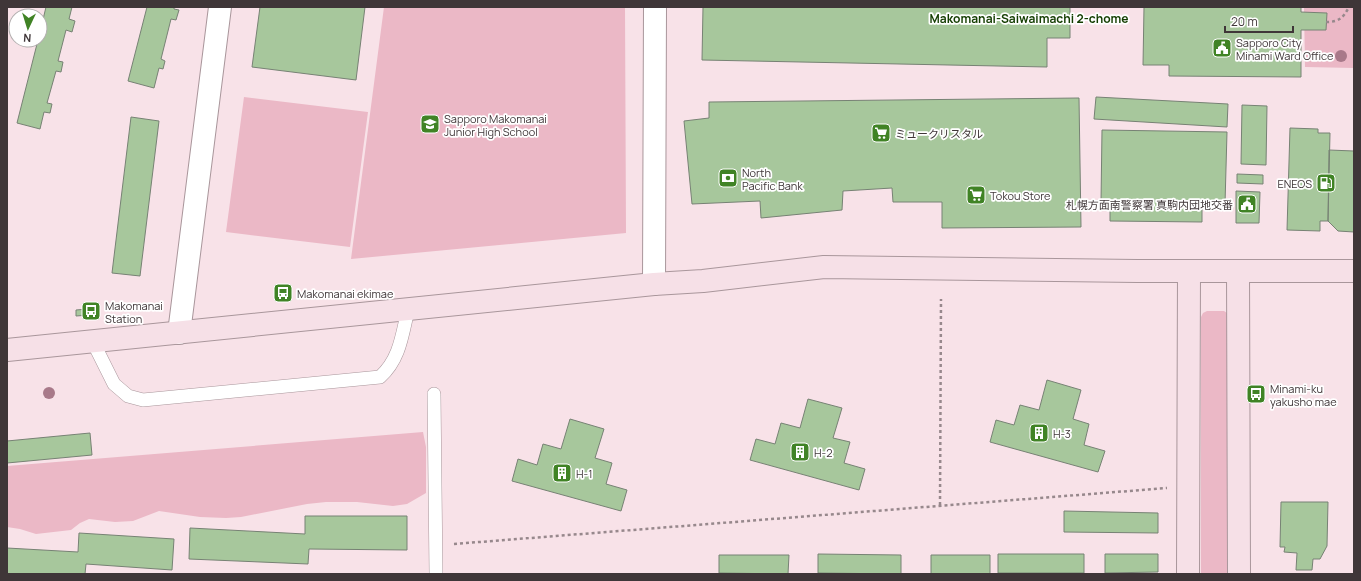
<svg xmlns="http://www.w3.org/2000/svg" width="1361" height="581" viewBox="0 0 1361 581" font-family="Manrope,'Noto Sans JP',sans-serif">
  <rect width="100%" height="100%" fill="#f8e2e8"/>
  <path fill="#ebb8c6" d="M384 7H625L626 233 351 259Z
    M1304 7H1354V68L1305 67Z
    M244 97 368 112 350 247 226 232Z
    M1207 311H1224L1227 313 1228 319V574H1201V317L1203 313Z
    M423 432 426 447V493L407 504 393 506 357 502H326L307 504 241 517 226 518 200 517 159 511 133 521 115 522 89 519 80 523 71 530 36 534 20 529 7 527V466Z"/>
  <path fill="#a7c79c" stroke="#778274" d="M46 7H72L69 19 75 21 72 32 66 30 58 61 63 62 61 72 56 71 47 103 52 104 50 113 44 112 40 129 17 123 38 40H40V32Z
    M147 7H174V9L179 10 176 20 171 19 161 59 165 61 163 69 159 68 154 88 128 81Z
    M260 7H365L356 80 252 67Z
    M703 7H1070V38H1047V67L702 60Z
    M1144 7H1301V12L1327 13 1326 30H1301V77L1169 76V65H1143Z
    M1096 97 1228 104 1227 127 1094 119Z
    M1079 98 1081 227 942 228V202H893L892 188 843 191 842 210 761 218 760 201 692 204 684 121 709 118V102Z
    M1242 105 1267 106 1266 165 1241 164Z
    M131 117 159 121 140 276 112 273Z
    M1290 128 1318 129V133H1330L1328 221H1320V231L1287 230Z
    M1102 130 1227 132 1225 204H1202V222L1110 221V202H1101Z
    M1329 150 1354 151V232L1338 231 1328 221Z
    M1237 174 1263 175V184L1237 183Z
    M1236 191 1260 192 1259 223H1236Z
    M88 309 89 315 76 316V310Z
    M1047 380 1081 390 1073 419 1089 424 1084 445 1105 451 1098 472 990 442 996 420 1014 425 1020 405 1039 410Z
    M808 399 842 408 833 438 850 442 844 463 865 469 859 490 750 460 756 439 775 444 781 423 800 428Z
    M570 419 604 429 595 458 612 463 606 484 627 490 621 511 512 481 518 459 537 465 543 444 561 449Z
    M90 433 92 455 7 463V441Z
    M1281 502H1328L1327 546 1320 559H1313L1312 570H1296L1297 553 1284 552 1285 547H1280Z
    M1064 511 1158 513V533L1064 532Z
    M305 516H407V550L309 549 308 564 189 559 190 528 305 534Z
    M79 533 174 539 172 570 86 564 85 574H7V548L78 552Z
    M818 554 901 555V574L818 573Z
    M998 554H1084V573H998Z
    M1105 554H1158V572L1105 573Z
    M719 555H789L788 574 719 573Z
    M931 555H990V574H931Z"/>
  <g fill="none" stroke-linecap="round" stroke-linejoin="round">
    <defs>
      <path id="lane" d="M93 342 114 384 128 396 143 400 380 377C400 359 402 335 408 310
        M434 394 436 574"/>
      <path id="street" d="M654 284 655 7
        M179 333 220 7"/>
      <path id="secondary" d="M1238 271 1239 574
        M7 350 654 284 703 281 824 267 1137 271H1354
        M1188 574 1189 271"/>
    </defs>
    <use href="#lane" stroke="#a9969b" stroke-width="14"/>
    <use href="#street" stroke="#a9969b" stroke-width="24"/>
    <use href="#secondary" stroke="#a9969b" stroke-width="24"/>
    <path stroke="#97888c" stroke-width="2.5" stroke-dasharray="3 3" stroke-linecap="butt" d="M1326 22C1339 22 1343 18 1349 7
      M940 505 941 299
      M454 544 1167 488"/>
    <use href="#lane" stroke="#fff" stroke-width="13"/>
    <use href="#street" stroke="#fff" stroke-width="22"/>
    <use href="#secondary" stroke="#f6e0e7" stroke-width="22"/>
  </g>
  <g fill="#a87989">
    <circle cx="1341" cy="56" r="6"/>
    <circle cx="49" cy="393" r="6"/>
  </g>
  <defs>
    <symbol id="civic-square" viewBox="-11 -11 22 22"><rect x="-9" y="-9" width="18" height="18" rx="4" fill="#408325" stroke="#fff"/><path d="M-.6-6.5H3V-4.5H.6V-3L4-1V1h2V6H-6V1h2V-1L-.6-3ZM-1.2 2.5V6h2.4V2.5Z" fill="#fff"/></symbol>
    <symbol id="school-square" viewBox="-11 -11 22 22"><rect x="-9" y="-9" width="18" height="18" rx="4" fill="#408325" stroke="#fff"/><path d="M0-5L7-2L0 1L-7-2ZM-4 1L0 2.5L4 1V4Q0 6-4 4Z" fill="#fff"/></symbol>
    <symbol id="supermarket-square" viewBox="-11 -11 22 22"><rect x="-9" y="-9" width="18" height="18" rx="4" fill="#408325" stroke="#fff"/><path d="M-6-5.5h2.5l.6 2H6L4.5 2H-2.5L-4.4-4H-6ZM-1.5 3.2a1.3 1.3 0 1 0 .1 0ZM3 3.2a1.3 1.3 0 1 0 .1 0Z" fill="#fff"/></symbol>
    <symbol id="bank-square" viewBox="-11 -11 22 22"><rect x="-9" y="-9" width="18" height="18" rx="4" fill="#408325" stroke="#fff"/><path d="M-6-4H6V4H-6ZM0-2.3a2.3 2.3 0 1 0 0 4.6a2.3 2.3 0 1 0 0-4.6Z" fill="#fff"/></symbol>
    <symbol id="fuel-square" viewBox="-11 -11 22 22"><rect x="-9" y="-9" width="18" height="18" rx="4" fill="#408325" stroke="#fff"/><path d="M-5.5-6h7V0h2V4h1.3V-2.5L3-4.5l.8-.8L6-3V5H2.5V1h-1V6h-7ZM-4.2-4.7v3.2H.2V-4.7Z" fill="#fff"/></symbol>
    <symbol id="bus-square" viewBox="-11 -11 22 22"><rect x="-9" y="-9" width="18" height="18" rx="4" fill="#408325" stroke="#fff"/><path d="M-5-6H5V4H4V6H2V4H-2V6H-4V4H-5ZM-3.5-4V0h7V-4ZM-3.5 1.2v1.5H-2V1.2ZM2 1.2v1.5H3.5V1.2Z" fill="#fff"/></symbol>
    <symbol id="building-square" viewBox="-11 -11 22 22"><rect x="-9" y="-9" width="18" height="18" rx="4" fill="#408325" stroke="#fff"/><path d="M-4-6H4V6H1V3H-1V6H-4ZM-2.5-4.3h1.7v1.8h-1.7ZM.8-4.3h1.7v1.8H.8ZM-2.5-1h1.7V.8h-1.7ZM.8-1h1.7V.8H.8Z" fill="#fff"/></symbol>
  </defs>
  <g fill-rule="evenodd">
    <use href="#civic-square" x="1211" y="37" width="22" height="22"/>
    <use href="#school-square" x="419" y="113" width="22" height="22"/>
    <use href="#supermarket-square" x="870" y="122" width="22" height="22"/>
    <use href="#bank-square" x="717" y="167" width="22" height="22"/>
    <use href="#fuel-square" x="1315" y="172" width="22" height="22"/>
    <use href="#supermarket-square" x="965" y="184" width="22" height="22"/>
    <use href="#civic-square" x="1236" y="193" width="22" height="22"/>
    <use href="#bus-square" x="272" y="282" width="22" height="22"/>
    <use href="#bus-square" x="80" y="300" width="22" height="22"/>
    <use href="#bus-square" x="1245" y="383" width="22" height="22"/>
    <use href="#building-square" x="1028" y="422" width="22" height="22"/>
    <use href="#building-square" x="789" y="441" width="22" height="22"/>
    <use href="#building-square" x="551" y="462" width="22" height="22"/>
  </g>
  <g text-anchor="middle" dominant-baseline="central" stroke-width="3.5" stroke-linejoin="round" paint-order="stroke">
    <g font-size="11" fill="#3f3638" stroke="#fff" text-anchor="start">
      <text x="1236" y="42">Sapporo City<tspan x="1236" dy="13">Minami Ward Office</tspan></text>
      <text x="444" y="118">Sapporo Makomanai<tspan x="444" dy="13">Junior High School</tspan></text>
      <text x="895" y="133">ミュークリスタル</text>
      <text x="742" y="172">North<tspan x="742" dy="13">Pacific Bank</tspan></text>
      <text x="1312" y="183" text-anchor="end">ENEOS</text>
      <text x="990" y="195">Tokou Store</text>
      <text x="1233" y="204" text-anchor="end">札幌方面南警察署 真駒内団地交番</text>
      <text x="297" y="293">Makomanai ekimae</text>
      <text x="105" y="305">Makomanai<tspan x="105" dy="13">Station</tspan></text>
      <text x="1270" y="388">Minami-ku<tspan x="1270" dy="13">yakusho mae</tspan></text>
      <text x="1053" y="433">H-3</text>
      <text x="814" y="452">H-2</text>
      <text x="576" y="473">H-1</text>
    </g>
    <g font-size="12" font-weight="bold" fill="#133d00" stroke="#fff">
      <text x="1029" y="18">Makomanai-Saiwaimachi 2-chome</text>
    </g>
  </g>
  <rect width="1361" height="581" fill="none" stroke="#3f3638" stroke-width="16"/>
  <g transform="translate(28 28) rotate(184)"><circle r="19" fill="#ffffff" stroke="#b2afaf"/>
  <path d="M0-3L7 15L0 10L-7 15Z" fill="#408325"/>
  <text y="-6" font-size="11" font-weight="bold" text-anchor="middle" fill="#3f3638">N</text>
  </g>
  <path d="M1225 26v6h68v-6" fill="none" stroke="#3f3638" stroke-width="2"/>
  <text x="1231" y="26" font-size="12" fill="#3f3638" stroke="#ffffff" stroke-width="3" paint-order="stroke">20 m</text>
</svg>
